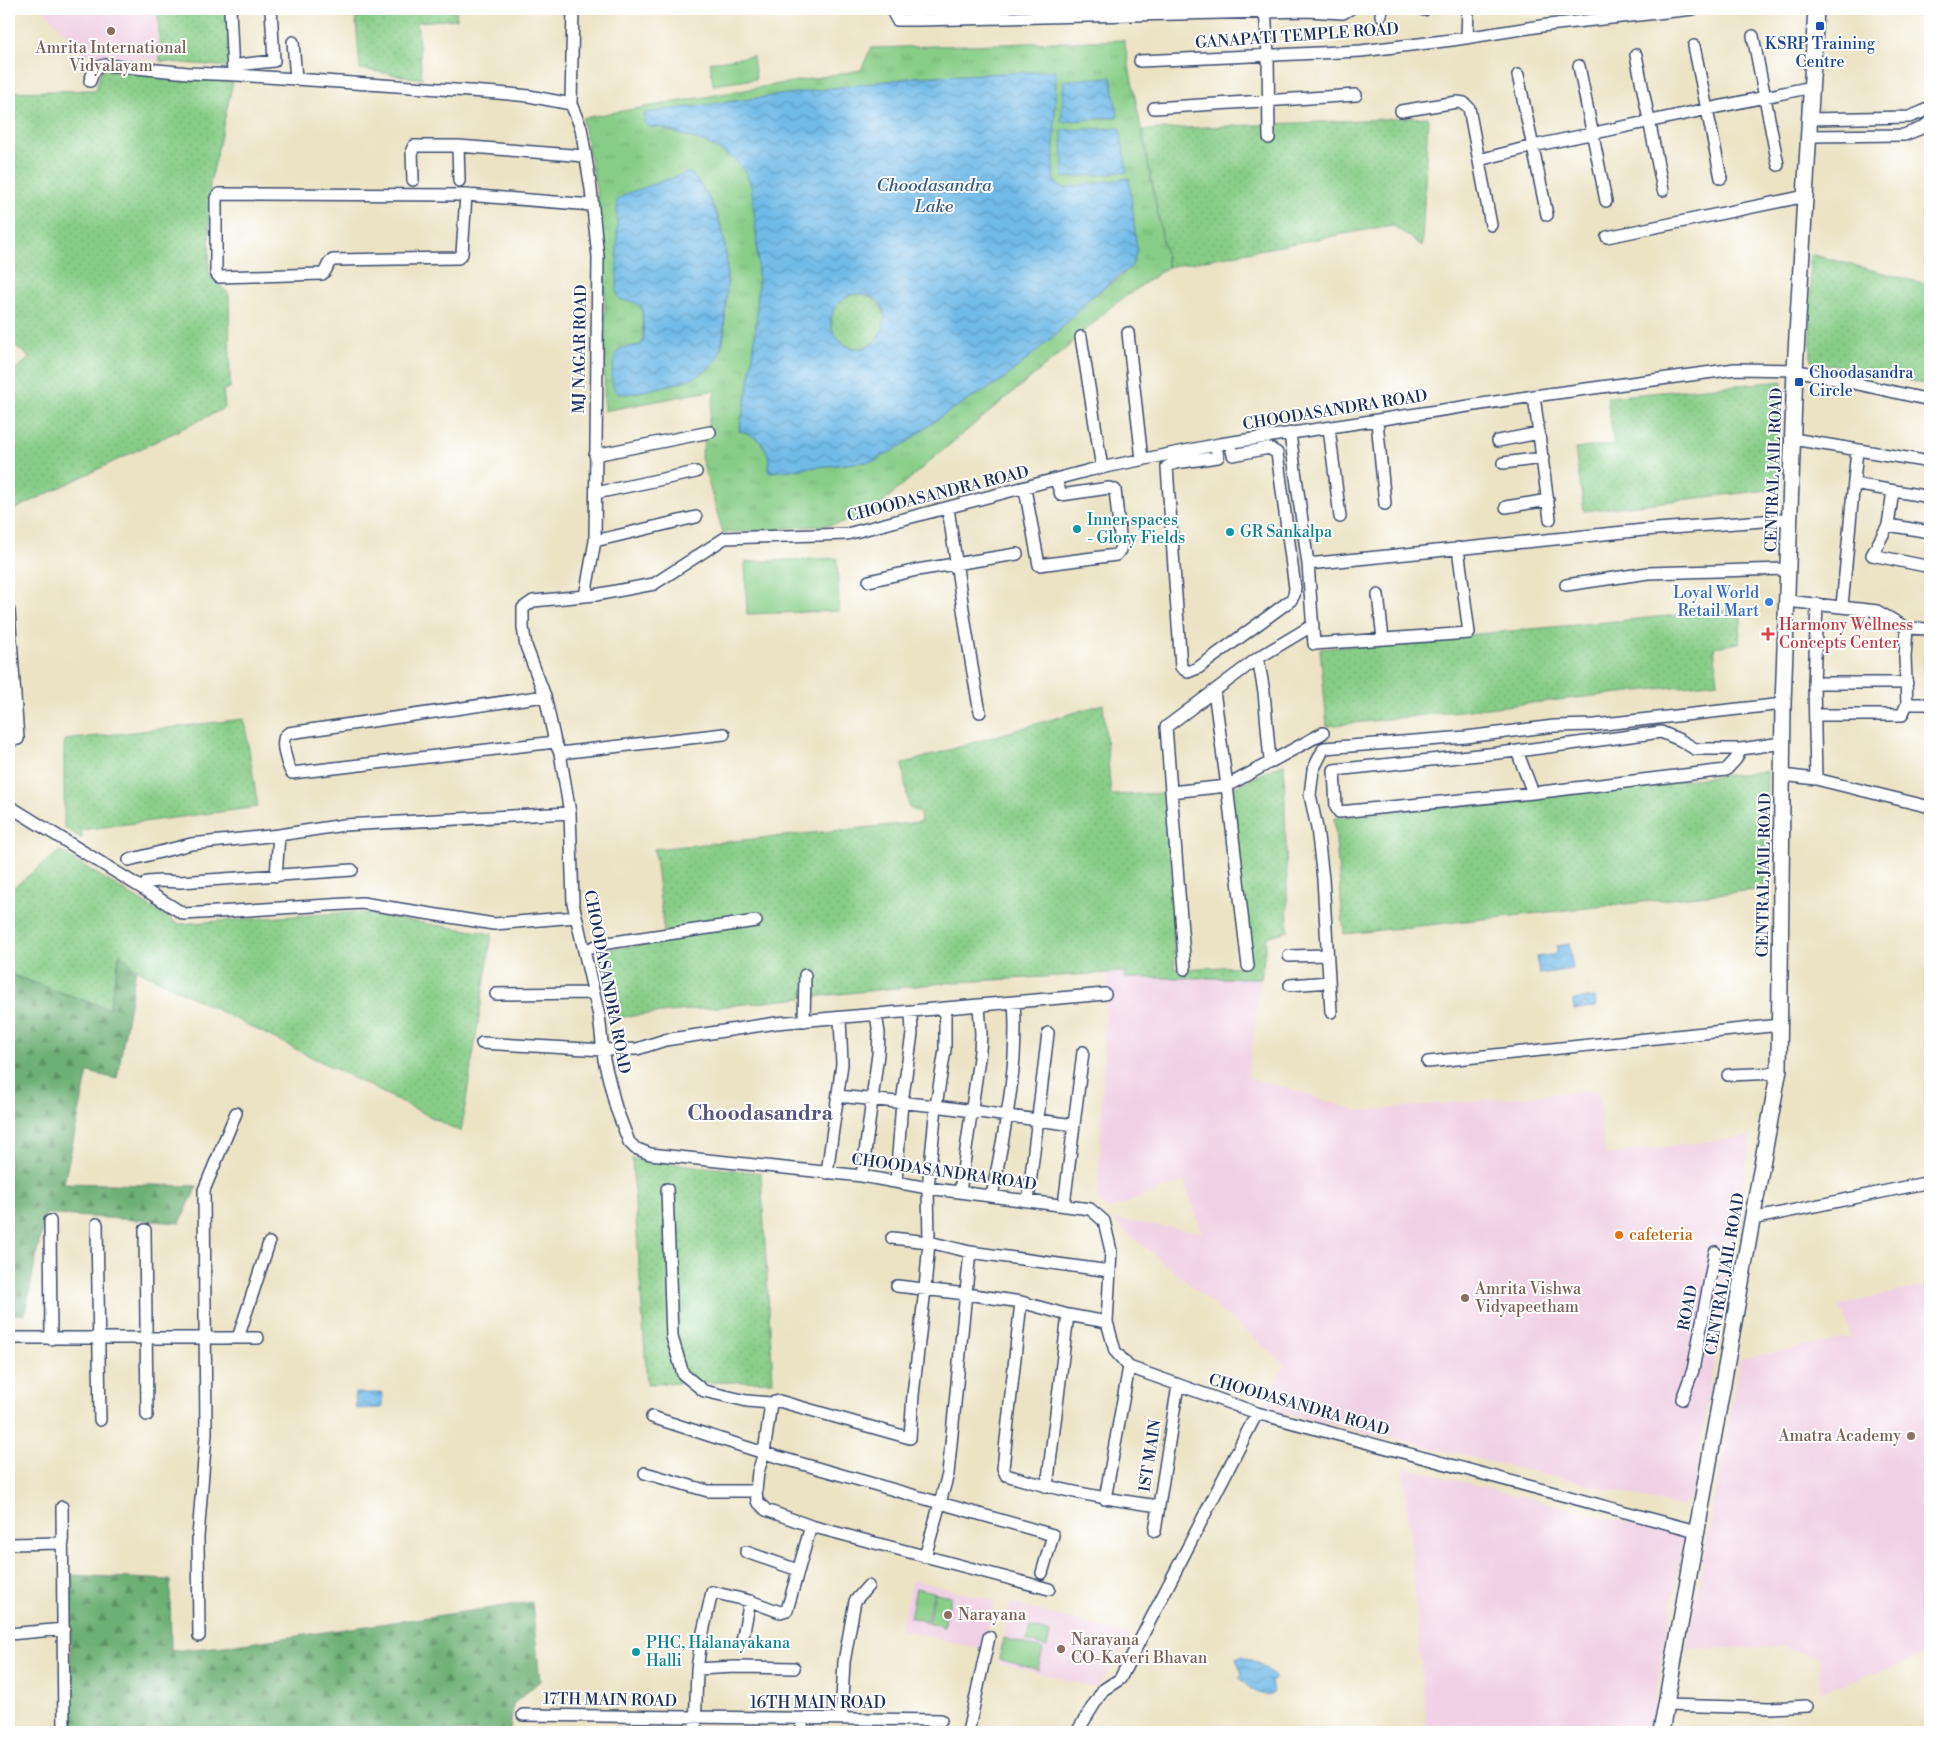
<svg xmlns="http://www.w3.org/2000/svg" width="1939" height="1741" viewBox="0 0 1939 1741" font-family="'Libre Bodoni',serif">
  <defs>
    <pattern id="grass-dots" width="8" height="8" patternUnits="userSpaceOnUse" patternTransform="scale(1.25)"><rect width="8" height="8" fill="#87cd87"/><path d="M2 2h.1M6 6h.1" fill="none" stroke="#74b077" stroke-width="1.8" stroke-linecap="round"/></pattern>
    <pattern id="forest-firs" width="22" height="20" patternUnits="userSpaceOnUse" patternTransform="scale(1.25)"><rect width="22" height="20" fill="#6db074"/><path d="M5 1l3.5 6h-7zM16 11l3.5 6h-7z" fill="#599062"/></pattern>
    <pattern id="park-tufts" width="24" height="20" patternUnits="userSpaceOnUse" patternTransform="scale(1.25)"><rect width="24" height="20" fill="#87cd87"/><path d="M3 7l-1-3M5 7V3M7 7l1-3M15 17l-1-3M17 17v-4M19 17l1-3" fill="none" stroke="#74b077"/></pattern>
    <pattern id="water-waves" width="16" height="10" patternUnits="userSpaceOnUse" patternTransform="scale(1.25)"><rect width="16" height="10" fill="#6fbae8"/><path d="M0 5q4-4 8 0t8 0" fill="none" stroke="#5a98bf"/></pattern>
  </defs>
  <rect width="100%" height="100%" fill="#fff"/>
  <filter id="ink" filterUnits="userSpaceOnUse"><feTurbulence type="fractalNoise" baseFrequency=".02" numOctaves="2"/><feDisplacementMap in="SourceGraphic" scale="10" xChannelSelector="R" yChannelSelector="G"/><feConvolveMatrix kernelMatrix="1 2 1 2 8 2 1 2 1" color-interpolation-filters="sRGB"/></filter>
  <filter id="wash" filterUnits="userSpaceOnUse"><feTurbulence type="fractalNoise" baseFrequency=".0096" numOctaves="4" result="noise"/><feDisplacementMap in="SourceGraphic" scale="20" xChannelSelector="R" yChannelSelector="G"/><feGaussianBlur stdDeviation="1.12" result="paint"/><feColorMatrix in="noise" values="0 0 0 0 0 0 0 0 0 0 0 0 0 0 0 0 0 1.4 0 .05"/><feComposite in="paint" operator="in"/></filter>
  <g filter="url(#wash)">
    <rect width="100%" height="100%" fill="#ece3c4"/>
    <path fill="#f0d0e4" d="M43 9H158L160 61 83 54Z
      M1125 972V978H1261L1248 1078 1287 1088 1360 1111 1598 1090 1605 1155 1751 1136 1692 1497 1681 1507 1263 1408 1285 1364 1111 1219 1202 1232 1184 1181 1109 1210 1098 1202 1107 973Z
      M1930 1285V1654L1820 1692V1658L1784 1647 1687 1649 1740 1359 1852 1337 1840 1305Z
      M1404 1467 1684 1537 1649 1732H1427Z
      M913 1580 995 1601 983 1650 900 1629Z
      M1011 1603 1131 1636 1097 1688 997 1662Z"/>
    <path fill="url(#grass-dots)" stroke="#517e72" d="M158 9H227L230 67 160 61Z
      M355 9H456L457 19 417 22 422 79 360 69Z
      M101 70 233 82 210 184 209 274 229 294 230 388 223 390 225 408 9 512V374L30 358 9 340V92L96 90Z
      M1428 117 1422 246 1392 225 1168 267 1142 130Z
      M1810 254 1930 285V385L1811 361Z
      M831 321a27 27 0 1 1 54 0a27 27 0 1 1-54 0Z
      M1782 381 1777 489 1584 511 1575 449 1614 444 1607 397Z
      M1742 609 1739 643 1714 647 1718 682 1327 726 1320 649Z
      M1103 704 1111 795 1168 793 1175 969 1248 966 1229 790 1284 763 1288 931 1267 937 1261 978H1124L1125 972 944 983 613 1018 602 950 665 942 654 849 921 822 920 813 909 808 902 764Z
      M244 719 258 807 81 830 82 839 64 827V740Z
      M1767 771 1764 889 1344 934 1334 818Z
      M60 851 178 924 355 912 492 934 461 1132 136 969 120 953 109 1009 9 974V891Z
      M632 1159 761 1173 773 1381 647 1384Z"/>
    <path fill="url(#forest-firs)" stroke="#447069" d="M120 953 136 969 117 1079 88 1072 64 1183 197 1186 180 1223 45 1214 25 1314H9V974L109 1009Z
      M71 1575 170 1580 171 1651 235 1645 532 1602 540 1681 513 1704 510 1732H70Z"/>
    <path fill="url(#park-tufts)" stroke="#517e72" fill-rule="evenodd" d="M1124 40 1168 267 1112 306 1062 352 931 460 880 505 878 515 831 525 723 533 701 457 715 390 604 411 605 295 597 193 582 118 861 70 871 48ZM1055 71 1053 181 1059 186 1065 188 1129 178 1123 275 1090 298 1055 335 1019 366 1002 380 943 415 892 451 874 461 769 472C772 450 759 436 739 430 756 360 762 291 755 219 753 201 754 183 743 169 724 144 686 137 659 127 649 130 646 124 644 116L645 113 917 77ZM690 172C730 218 729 256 725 314 724 333 725 353 710 367 698 379 642 393 624 394L617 392 613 387 617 351 622 348 641 345 643 342 642 307 634 302 621 300 617 294Z"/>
    <path fill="#87cd87" stroke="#517e72" d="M753 56 756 79 713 85 710 62Z
      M837 558 839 611 747 614 745 562Z
      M916 1588 934 1592 926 1622 910 1617Z
      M935 1593 951 1596 944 1627 928 1622Z
      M1030 1627 1050 1633 1047 1647 1027 1641Z
      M1004 1638 1043 1649 1038 1670 999 1659Z"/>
    <path fill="url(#water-waves)" stroke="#4574a3" fill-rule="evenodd" d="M1056 71 1053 181 1059 186 1065 188 1129 178 1137 250 1132 266 1090 298 1055 335 1019 366 1002 380 943 415 903 445 874 461 769 472C772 451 760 435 739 431 756 361 762 291 755 219 753 202 754 184 743 169 724 144 686 137 659 127H649L644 122 645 113 917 77ZM855 294C911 293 877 374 840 341 822 324 833 299 855 294Z
      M1111 77 1118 117 1061 122 1064 80Z
      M1120 128 1127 172 1063 178 1062 130Z
      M690 172C730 219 729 257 725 316 723 335 724 355 708 369 692 383 650 389 628 394 604 396 613 368 615 354L622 348 641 345 644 339 642 307 634 302 621 300 617 294V200L628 193Z
      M1569 944 1573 969 1539 974 1536 957 1557 954V946Z
      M1595 997 1596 1007 1574 1010 1573 1000Z
      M355 1393H382V1408L356 1409Z
      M1242 1656 1260 1664 1276 1677 1271 1681 1273 1693 1269 1696C1255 1693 1248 1688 1239 1677L1242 1674 1236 1659Z"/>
  </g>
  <g filter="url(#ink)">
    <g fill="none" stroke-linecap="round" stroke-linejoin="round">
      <defs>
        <path id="minor" d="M230 9 233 73
          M573 9 571 104 581 128 591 189 598 257 595 541 585 596
          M891 9 897 20H918L1307 11 1343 13 1350 9
          M1265 9 1268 55 1269 138
          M1424 10V9
          M1381 15 1382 9
          M1753 36 1778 165
          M1467 38 1468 9
          M293 42 296 79
          M1694 46 1721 178
          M1636 55 1663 190
          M1140 61 1361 51 1452 40 1548 25 1693 9
          M1579 66 1606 201
          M238 75 237 65 274 61 271 9
          M1518 75 1547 215
          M90 81C93 72 95 67 105 65L188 73 238 75 498 93 529 96 571 104
          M1154 108 1356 95
          M1401 111 1457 102 1464 103 1469 108 1491 225
          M1810 119 1909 117 1922 112 1930 107
          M1810 136 1904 135 1922 128 1930 122
          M458 146 459 181
          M1479 160 1533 146 1812 87
          M413 180 412 150 414 146H458L585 156
          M466 195 462 254 458 258 333 260C326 263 328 271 322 274L219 277 216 273V198L219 194 466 195 592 205
          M1607 237 1806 196
          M1128 333 1142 460
          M1081 337 1102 468
          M1534 396 1550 519
          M1377 421 1385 504
          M1329 428 1340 517
          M1290 434 1308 564 1314 644 1469 633 1458 548
          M1793 439 1930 462
          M1498 441 1539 433
          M1216 445 1218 457 1175 463 1167 467 1181 667 1188 672 1198 668 1291 600 1294 595 1295 588 1277 453 1269 448 1233 455 1230 443
          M595 455 710 432
          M1503 463 1543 458
          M1854 484 1930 497
          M1025 489 1039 565 1116 555 1120 550 1121 545 1115 490 1109 488 1061 495 1056 480
          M1893 491 1888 525 1872 555 1930 567
          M596 493 696 472
          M1506 507 1548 500
          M948 509C959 577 967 645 980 712
          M1888 525 1930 532
          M595 541 696 517
          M1308 564 1644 530 1790 519
          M869 581 917 570 1017 554
          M1566 585 1648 573 1788 569
          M1378 595 1383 639
          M1787 601 1877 611 1907 628 1930 629
          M1842 606 1857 450
          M9 611 18 739 9 740
          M1313 625 1258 658 1214 691 1227 786 1323 733
          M1907 628 1905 657 1907 704H1930
          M1258 658 1264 692 1270 761
          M1814 683H1907
          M545 696 289 733C286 735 284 736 284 740 282 747 288 768 292 773L555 742
          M1815 715H1902L1907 704
          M1741 749H1695L1680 740 1661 732 1517 751 1334 770 1336 807 1339 812 1533 793 1726 770 1736 759 1741 749 1782 743
          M1517 751 1533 793
          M560 753 724 734
          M1782 775 1816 779 1930 807
          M1816 779 1814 683 1817 604
          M1171 792 1227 786 1248 966
          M9 806 184 914 362 903 494 924 576 917
          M129 860 191 844 279 835 344 825 570 813
          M276 876 279 835
          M147 882 161 881 180 882 352 870
          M584 951 601 944 756 921
          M1289 956 1327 955
          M1185 969 1166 727 1214 691
          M1290 985 1329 982
          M496 994 593 993
          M1331 1012 1323 879 1317 828 1310 795 1313 770 1324 748 1466 737 1554 726 1595 725 1783 704
          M804 1021 805 975
          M482 1043 604 1050 637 1049 665 1040 776 1023 1105 994
          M1428 1062 1780 1025
          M1728 1075 1779 1073
          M838 1096 936 1106 1074 1125
          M827 1173 842 1064 840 1018
          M862 1176 878 1054 879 1033 876 1015
          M896 1182 902 1102 912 1034 911 1012
          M667 1189 672 1337 683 1374 704 1391 747 1401 771 1403 779 1401 910 1438 913 1395 925 1289 929 1242 928 1188 936 1106 945 1050V1009
          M960 1192 980 1051 981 1034 979 1006
          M992 1196C1004 1132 1019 1068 1014 1002
          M1028 1201 1048 1033
          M1064 1205 1083 1052
          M1752 1219 1930 1182
          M50 1221 51 1339
          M97 1224 100 1420
          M145 1230 147 1415
          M892 1238 929 1242 970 1252 1110 1271
          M897 1286 966 1294 1021 1302 1068 1315 1107 1322
          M1021 1302 1003 1468 1006 1475C1057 1490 1106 1499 1159 1506
          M9 1338H258
          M238 1338 269 1243
          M1682 1399 1693 1370 1715 1252
          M771 1403 764 1453 758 1472 756 1491 757 1501 766 1510 811 1526 1049 1589
          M652 1417 764 1453 1053 1535 1042 1573
          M645 1473 708 1491H756
          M1047 1487 1068 1315
          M1105 1499 1129 1367
          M62 1507 64 1732
          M1155 1531 1178 1385
          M1696 1531 1257 1413 1129 1367 1115 1351 1107 1322 1111 1251 1104 1221 1090 1209 928 1188 862 1176 650 1154 635 1148 629 1142 616 1108 604 1060 599 1016 573 903 570 813 560 753 555 742 545 696 526 646 523 628V608L533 601 595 595 654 584 725 538 847 534 1090 470 1220 444 1534 396 1735 369 1795 370 1930 400
          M9 1544 63 1543
          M746 1552 798 1570
          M925 1557 948 1474 970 1252
          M9 1634 64 1629
          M199 1636 198 1537 206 1434 204 1190 236 1113
          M742 1641 750 1601
          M697 1669 735 1667 794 1668
          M1666 1705 1770 1708 1807 1706
          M523 1715 941 1720
          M841 1718 844 1662 855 1601 868 1586
          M695 1732 697 1669 701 1641 712 1592 750 1601 780 1612 787 1610 811 1526
          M802 1732V1719
          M968 1732 989 1637
          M1077 1732 1103 1690 1120 1679 1257 1413"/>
        <path id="major" d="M1661 1732 1779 1069 1783 704 1795 370 1816 9"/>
      </defs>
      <use href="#minor" stroke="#3a4a6d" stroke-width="14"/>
      <use href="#major" stroke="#3a4a6d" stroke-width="18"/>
      <use href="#minor" stroke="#fff" stroke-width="11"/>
      <use href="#major" stroke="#fff" stroke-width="15"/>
    </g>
  </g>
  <g fill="#1a4fb4" stroke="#fff" stroke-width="2">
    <rect x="1815" y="21" width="10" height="10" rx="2.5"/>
    <rect x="1794" y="377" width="10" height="10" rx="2.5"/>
  </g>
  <g fill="#8d6e63" stroke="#fff" stroke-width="2">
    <circle cx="111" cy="31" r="5"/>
    <circle cx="1465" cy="1298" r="5"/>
    <circle cx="1911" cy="1436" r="5"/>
    <circle cx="948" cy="1615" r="5"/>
    <circle cx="1061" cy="1649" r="5"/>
  </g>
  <g fill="#0f9aa8" stroke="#fff" stroke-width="2">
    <circle cx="1077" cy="529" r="5"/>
    <circle cx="1230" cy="532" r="5"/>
    <circle cx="636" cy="1652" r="5"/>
  </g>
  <circle fill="#3f7fe0" stroke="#fff" stroke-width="2" cx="1769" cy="602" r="5"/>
  <path fill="#e0444e" stroke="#fff" stroke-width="2" d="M1765.5 626.5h5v5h5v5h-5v5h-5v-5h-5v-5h5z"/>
  <circle fill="#e8710a" stroke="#fff" stroke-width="2" cx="1619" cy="1235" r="5"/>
  <g text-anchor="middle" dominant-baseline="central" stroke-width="4" stroke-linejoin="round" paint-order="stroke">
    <g font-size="16" fill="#1b2f5e" stroke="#fff">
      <text transform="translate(1297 36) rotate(-4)">GANAPATI TEMPLE ROAD</text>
      <text transform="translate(580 349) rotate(-89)">MJ NAGAR ROAD</text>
      <text transform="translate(1335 410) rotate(-9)">CHOODASANDRA ROAD</text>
      <text transform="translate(1774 470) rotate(-88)">CENTRAL JAIL ROAD</text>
      <text transform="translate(938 494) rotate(-14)">CHOODASANDRA ROAD</text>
      <text transform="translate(1764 875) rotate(-89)">CENTRAL JAIL ROAD</text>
      <text transform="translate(607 982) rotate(79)">CHOODASANDRA ROAD</text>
      <text transform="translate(944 1172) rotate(8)">CHOODASANDRA ROAD</text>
      <text transform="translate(1725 1274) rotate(-80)">CENTRAL JAIL ROAD</text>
      <text transform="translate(1688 1308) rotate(-79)">ROAD</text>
      <text transform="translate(1299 1405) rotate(16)">CHOODASANDRA ROAD</text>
      <text transform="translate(1150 1456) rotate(-81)">1ST MAIN</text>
      <text transform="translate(610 1700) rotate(1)">17TH MAIN ROAD</text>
      <text x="818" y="1703">16TH MAIN ROAD</text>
    </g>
    <g font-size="16" fill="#164399" stroke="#fff">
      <text x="1820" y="44">KSRP Training<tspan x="1820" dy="18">Centre</tspan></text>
      <text x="1809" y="373" text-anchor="start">Choodasandra<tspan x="1809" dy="18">Circle</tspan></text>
    </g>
    <g font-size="16" fill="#785e54" stroke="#fff" text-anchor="start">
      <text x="111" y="48" text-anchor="middle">Amrita International<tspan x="111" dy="18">Vidyalayam</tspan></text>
      <text x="1475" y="1289">Amrita Vishwa<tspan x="1475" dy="18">Vidyapeetham</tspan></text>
      <text x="1901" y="1436" text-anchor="end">Amatra Academy</text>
      <text x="958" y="1615">Narayana</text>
      <text x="1071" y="1640">Narayana<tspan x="1071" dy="18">CO-Kaveri Bhavan</tspan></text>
    </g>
    <g font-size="16" fill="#0d838f" stroke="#fff" text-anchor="start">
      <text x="1087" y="520">Inner spaces<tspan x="1087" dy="18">- Glory Fields</tspan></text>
      <text x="1240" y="532">GR Sankalpa</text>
      <text x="646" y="1643">PHC, Halanayakana<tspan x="646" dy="18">Halli</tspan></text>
    </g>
    <g font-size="16" fill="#366cbe" stroke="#fff" text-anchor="end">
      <text x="1759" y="593">Loyal World<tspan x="1759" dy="18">Retail Mart</tspan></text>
    </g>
    <g font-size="16" fill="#be3a42" stroke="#fff" text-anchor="start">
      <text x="1779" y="625">Harmony Wellness<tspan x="1779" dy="18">Concepts Center</tspan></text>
    </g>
    <g font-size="16" fill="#c56008" stroke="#fff" text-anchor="start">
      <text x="1629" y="1235">cafeteria</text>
    </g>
    <g font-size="18" font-style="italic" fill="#345987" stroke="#fff">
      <text x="934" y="185">Choodasandra<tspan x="934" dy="21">Lake</tspan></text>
    </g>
    <g font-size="21" font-weight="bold" fill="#54547f" stroke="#fff">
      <text x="760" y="1114">Choodasandra</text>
    </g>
  </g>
  <rect width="1939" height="1741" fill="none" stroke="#fff" stroke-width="30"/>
</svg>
